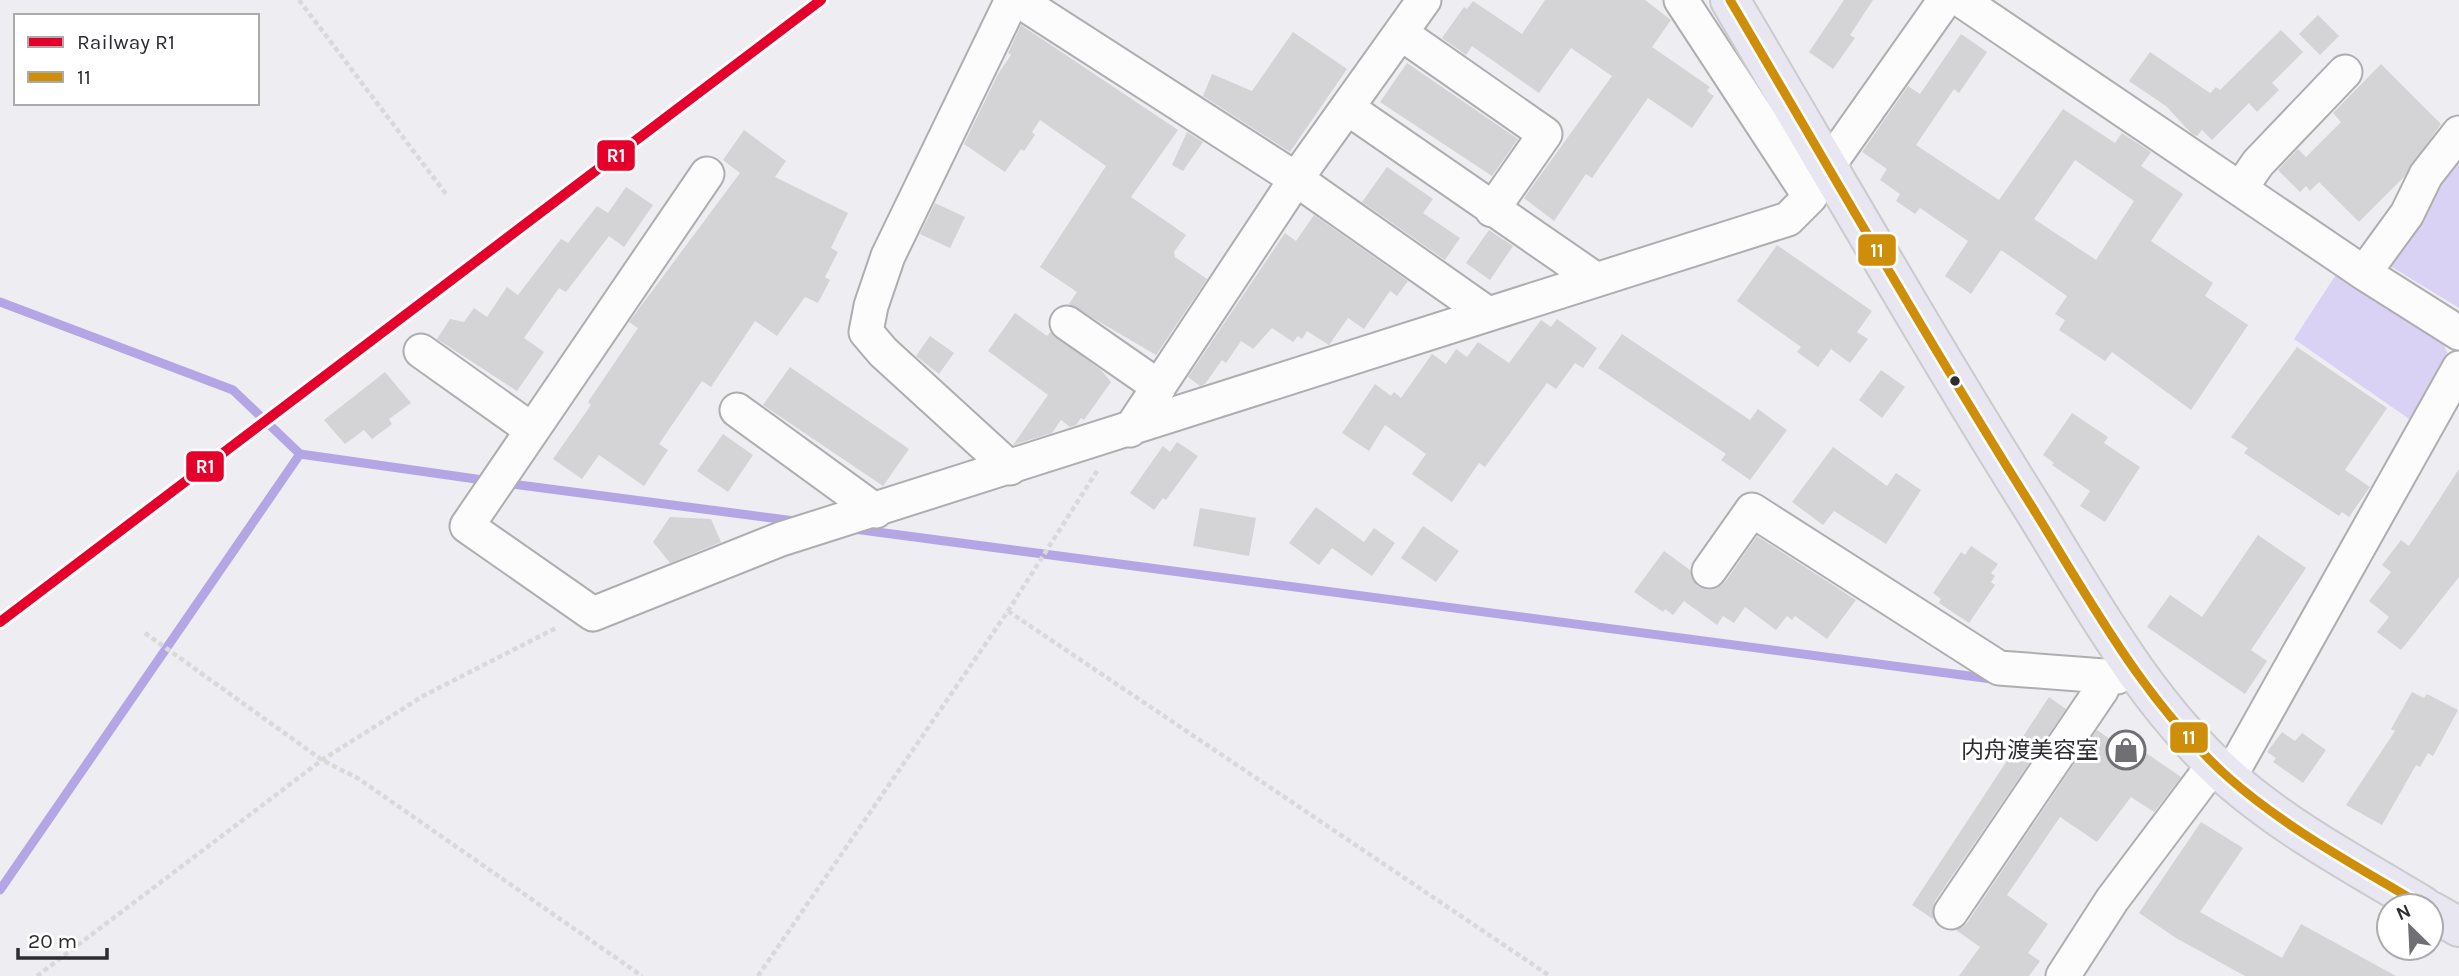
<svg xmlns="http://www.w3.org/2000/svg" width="2459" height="976" viewBox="0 0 2459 976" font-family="Karla,'Noto Sans JP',sans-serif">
  <rect width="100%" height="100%" fill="#ededf2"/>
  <path fill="#d9d2f5" d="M2459 150V308L2387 264Z
    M2339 270 2440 336 2450 359 2412 421 2294 339Z"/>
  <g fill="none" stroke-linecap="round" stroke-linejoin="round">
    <path stroke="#b4a6e5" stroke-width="9" d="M0 302 233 390 300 454 490 481
      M504 483 795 521
      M854 529 1992 679
      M0 890 300 454"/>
  </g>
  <path fill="#d4d4d7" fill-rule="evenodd" d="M1545 0H1645L1671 20 1652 47 1710 87 1707 91 1714 96 1692 128 1648 98 1592 178 1586 174 1554 221 1524 198 1612 76 1571 48 1539 93 1472 46 1466 55 1442 38 1464 7 1467 9 1473 1 1522 34Z
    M1844 0H1873L1850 35 1855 38 1833 69 1809 52Z
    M2318 15 2339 36 2320 55 2299 34Z
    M1021 25 1178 130 1131 197 1186 235 1174 252 1175 257 1207 279 1156 355 1069 304 1077 292 1040 267 1106 166 1040 120 1032 132 1035 135 1024 151 1021 149 1005 172 964 144 998 74 1011 55 1008 53Z
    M2281 30 2303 52 2272 83 2279 90 2257 112 2249 103 2212 140 2202 130 2197 136 2192 134 2166 106 2129 81 2150 52 2210 93 2216 87 2220 90Z
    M1293 32 1347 69 1290 152 1203 96 1212 74 1252 91Z
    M1961 34 1987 52 1959 93 1954 89 1916 145 1999 200 2063 109 2115 143 2122 133 2151 152 2141 166 2183 194 2151 241 2213 283 2205 296 2248 325 2191 410 2112 352 2105 361 2059 330 2065 320 2055 314 2067 296 2001 250 1971 294 1945 276 1968 241 1920 208 1915 214 1896 201 1900 194 1880 180 1887 169 1862 152 1908 86 1920 94ZM2075 160 2134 201 2096 260 2034 219Z
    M1407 63 1518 139 1492 176 1380 102Z
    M2381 64 2441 124 2404 177 2359 222 2319 182 2310 191 2306 186 2300 192 2278 170 2298 149 2306 157 2341 122 2333 113Z
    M744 130 786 161 775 177 848 213 831 248 838 252 825 277 830 280 818 303 805 297 777 336 755 321 711 387 702 381 659 444 668 450 644 486 599 455 582 479 553 459 591 405 588 402 638 328 629 322 740 173 723 160Z
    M1187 132 1203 142 1183 171 1172 165Z
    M1387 167 1433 199 1423 213 1460 238 1445 260 1362 202Z
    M626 187 653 205 624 247 609 236 566 292 559 288 524 338 544 352 517 391 437 339 450 319 464 322 474 308 487 317 507 287 518 295 561 239 568 243 597 206 608 213Z
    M935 203 965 217 950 248 920 234Z
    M1314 215 1408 281 1397 296 1390 291 1364 329 1348 318 1329 345 1307 331 1302 339 1298 336 1293 342 1272 328 1253 349 1241 341 1226 363 1222 360 1205 384 1200 386 1188 377 1285 233 1296 241Z
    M1489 230 1513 246 1490 280 1466 263Z
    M1777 245 1872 311 1857 332 1868 339 1850 363 1831 349 1818 367 1797 352 1801 347 1737 301Z
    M1015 313 1047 336 1050 332 1101 370 1111 382 1084 420 1081 418 1076 425 1070 427 1061 420 1052 433 1013 445 1048 395 988 351Z
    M1557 319 1597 348 1583 368 1575 363 1556 389 1547 383 1485 467 1479 463 1452 502 1412 474 1426 454 1385 425 1369 451 1342 433 1375 384 1391 396 1394 392 1401 398 1432 354 1446 364 1456 349 1467 357 1478 342 1509 363 1541 320 1551 327Z
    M1622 334 1750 420 1758 409 1787 430 1750 480 1721 460 1726 454 1598 368Z
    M930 336 954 353 939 374 916 356Z
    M2297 347 2387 408 2345 470 2370 487 2349 517 2342 512 2339 516 2244 453 2248 448 2231 437Z
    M790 367 909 449 883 486 763 405Z
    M1881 370 1905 387 1882 418 1859 400Z
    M385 372 411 403 389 419 392 424 372 439 364 430 345 444 324 420Z
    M2072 413 2108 437 2104 443 2140 467 2105 522 2080 506 2090 491 2052 465 2054 463 2043 455Z
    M723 434 753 455 728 492 697 471Z
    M1177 442 1198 456 1166 500 1163 498 1154 510 1130 493 1163 446 1170 452Z
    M1833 447 1887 486 1896 473 1921 490 1886 544 1834 511 1823 525 1792 502Z
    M2459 469V577L2401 650 2377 632 2389 617 2369 601 2391 572 2382 565 2401 540 2409 546Z
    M1316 507 1364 542 1374 528 1395 543 1372 576 1332 548 1319 565 1289 543Z
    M1200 508 1256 518 1249 556 1193 546Z
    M670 517 711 519 721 542 670 563 653 542Z
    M1423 526 1459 551 1436 582 1401 558Z
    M2258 535 2306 568 2251 650 2267 661 2245 694 2147 627 2170 595 2202 617Z
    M1757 536 1856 600 1827 639 1795 616 1792 620 1787 616 1776 630 1745 607 1734 623 1723 616 1717 625 1684 601 1673 615 1665 609 1663 612 1634 592 1664 551 1690 570 1697 586 1707 590 1716 589 1725 582Z
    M1971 546 1998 564 1991 573 1995 576 1991 582 1995 585 1969 623 1939 603 1941 599 1933 593 1961 552 1965 555Z
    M2412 692 2424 698 2427 694 2458 710 2433 756 2428 753 2420 767 2416 765 2382 825 2346 805 2395 731 2391 729Z
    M2049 697 2066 709 1935 901 1933 919 1912 905Z
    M2097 730 2130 753 2117 733 2181 777 2154 812 2131 797 2097 842 2060 817 2007 895 2048 924 2028 953 2040 961 2029 976H1959L1980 947 1956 930 1967 923Z
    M2282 732 2295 741 2302 733 2326 750 2303 783 2273 762 2276 758 2267 752Z
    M2201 822 2243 848 2200 912 2282 958 2301 924 2396 976H2245L2176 938 2139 913Z"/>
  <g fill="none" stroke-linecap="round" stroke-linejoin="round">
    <defs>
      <path id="minor" d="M1018 0 1296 179 1488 314
        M1681 0 1810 197
        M1961 0 2364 273 2459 333
        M1402 34 1545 134 1492 210
        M1349 109 1595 279
        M707 174 467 526 593 614 781 539 1788 219 1810 197 1828 166 1945 0
        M2240 189 2258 163 2345 72
        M2364 273 2407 214 2426 175 2459 133
        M1067 323 1159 387
        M421 351 532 430
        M737 410 876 511
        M1130 430 1296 179 1424 0
        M1010 468 883 352 866 332 871 306 888 256 1012 0
        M1709 571 1752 510 1999 668 2117 677 2131 666
        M2229 778 2459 368
        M1951 912 2102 689 2103 676
        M2063 976 2112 900 2215 763"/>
      <path id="trunk" d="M1730 0C1831 171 1929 343 2034 510 2092 604 2146 704 2229 778 2287 829 2357 866 2423 906
        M2431 911 2459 927"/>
    </defs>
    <use href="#minor" stroke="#aeaeb1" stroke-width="37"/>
    <use href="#trunk" stroke="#cbcacd" stroke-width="42"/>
    <path stroke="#d9d9da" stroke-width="4.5" stroke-dasharray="5 3.5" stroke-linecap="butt" d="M299 0 446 194
      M1008 611 1550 976
      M145 633 322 760 359 779 642 976
      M37 976 322 760 423 696 558 627
      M758 976 1008 611 1097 471"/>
    <use href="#minor" stroke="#fcfcfd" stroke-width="33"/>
    <use href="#trunk" stroke="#e8e6f0" stroke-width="38"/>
    <defs>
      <path id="bus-1" d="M1730 0C1831 171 1929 343 2034 510 2092 604 2146 704 2229 778 2287 829 2357 866 2423 906"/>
    </defs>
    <use href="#bus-1" stroke="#fff" stroke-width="14"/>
    <use href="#bus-1" stroke="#cf8e0a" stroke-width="9"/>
    <defs>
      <path id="rail-1" d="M0 622 821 0"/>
    </defs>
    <use href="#rail-1" stroke="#fff" stroke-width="16"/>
    <use href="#rail-1" stroke="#e4002b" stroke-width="10"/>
  </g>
  <defs>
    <symbol id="shop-ring" viewBox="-11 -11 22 22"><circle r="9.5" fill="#fff" stroke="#707074" stroke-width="1.5"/><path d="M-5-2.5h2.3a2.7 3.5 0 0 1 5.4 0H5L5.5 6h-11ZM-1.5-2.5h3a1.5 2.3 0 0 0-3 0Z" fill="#707074"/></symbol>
  </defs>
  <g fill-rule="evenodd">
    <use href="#shop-ring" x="2104" y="728" width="44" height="44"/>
  </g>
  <circle fill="#2d2c30" stroke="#fff" stroke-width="2.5" cx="1955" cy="381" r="6"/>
  <g text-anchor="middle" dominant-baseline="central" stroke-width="6" stroke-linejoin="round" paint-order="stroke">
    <g font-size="23" fill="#2d2c30" stroke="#fff" text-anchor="end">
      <text x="2099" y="750">内舟渡美容室</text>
    </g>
  </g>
  <g stroke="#fff" stroke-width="2.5">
    <rect x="596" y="139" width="40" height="33" rx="7" fill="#e4002b"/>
    <rect x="1857" y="233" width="40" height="34" rx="7" fill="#cf8e0a"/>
    <rect x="185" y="450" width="40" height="33" rx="7" fill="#e4002b"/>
    <rect x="2169" y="721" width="40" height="33" rx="7" fill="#cf8e0a"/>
  </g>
  <g font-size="19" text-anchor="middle" font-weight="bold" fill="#fff">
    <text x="616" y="162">R1</text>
    <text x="1877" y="257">11</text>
    <text x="205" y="473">R1</text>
    <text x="2189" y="744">11</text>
  </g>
  <rect x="14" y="14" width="245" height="91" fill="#ffffff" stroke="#ababac" stroke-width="2"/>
  <rect x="28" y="37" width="35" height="10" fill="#e4002b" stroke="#ababac" stroke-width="2"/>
  <text x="77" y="49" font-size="21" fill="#2d2c30">Railway R1</text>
  <rect x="28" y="72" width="35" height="10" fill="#cf8e0a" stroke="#ababac" stroke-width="2"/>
  <text x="77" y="84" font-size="21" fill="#2d2c30">11</text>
  <g transform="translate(2410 927) rotate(336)"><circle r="33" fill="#ffffff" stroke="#ababac" stroke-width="2"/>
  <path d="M0-5L12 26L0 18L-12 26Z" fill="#707074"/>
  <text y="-10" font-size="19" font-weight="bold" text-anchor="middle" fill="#2d2c30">N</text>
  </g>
  <path d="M18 948v10h89v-10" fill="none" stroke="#2d2c30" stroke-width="3.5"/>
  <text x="28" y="948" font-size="21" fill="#2d2c30" stroke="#ffffff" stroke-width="5" paint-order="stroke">20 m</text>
</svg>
